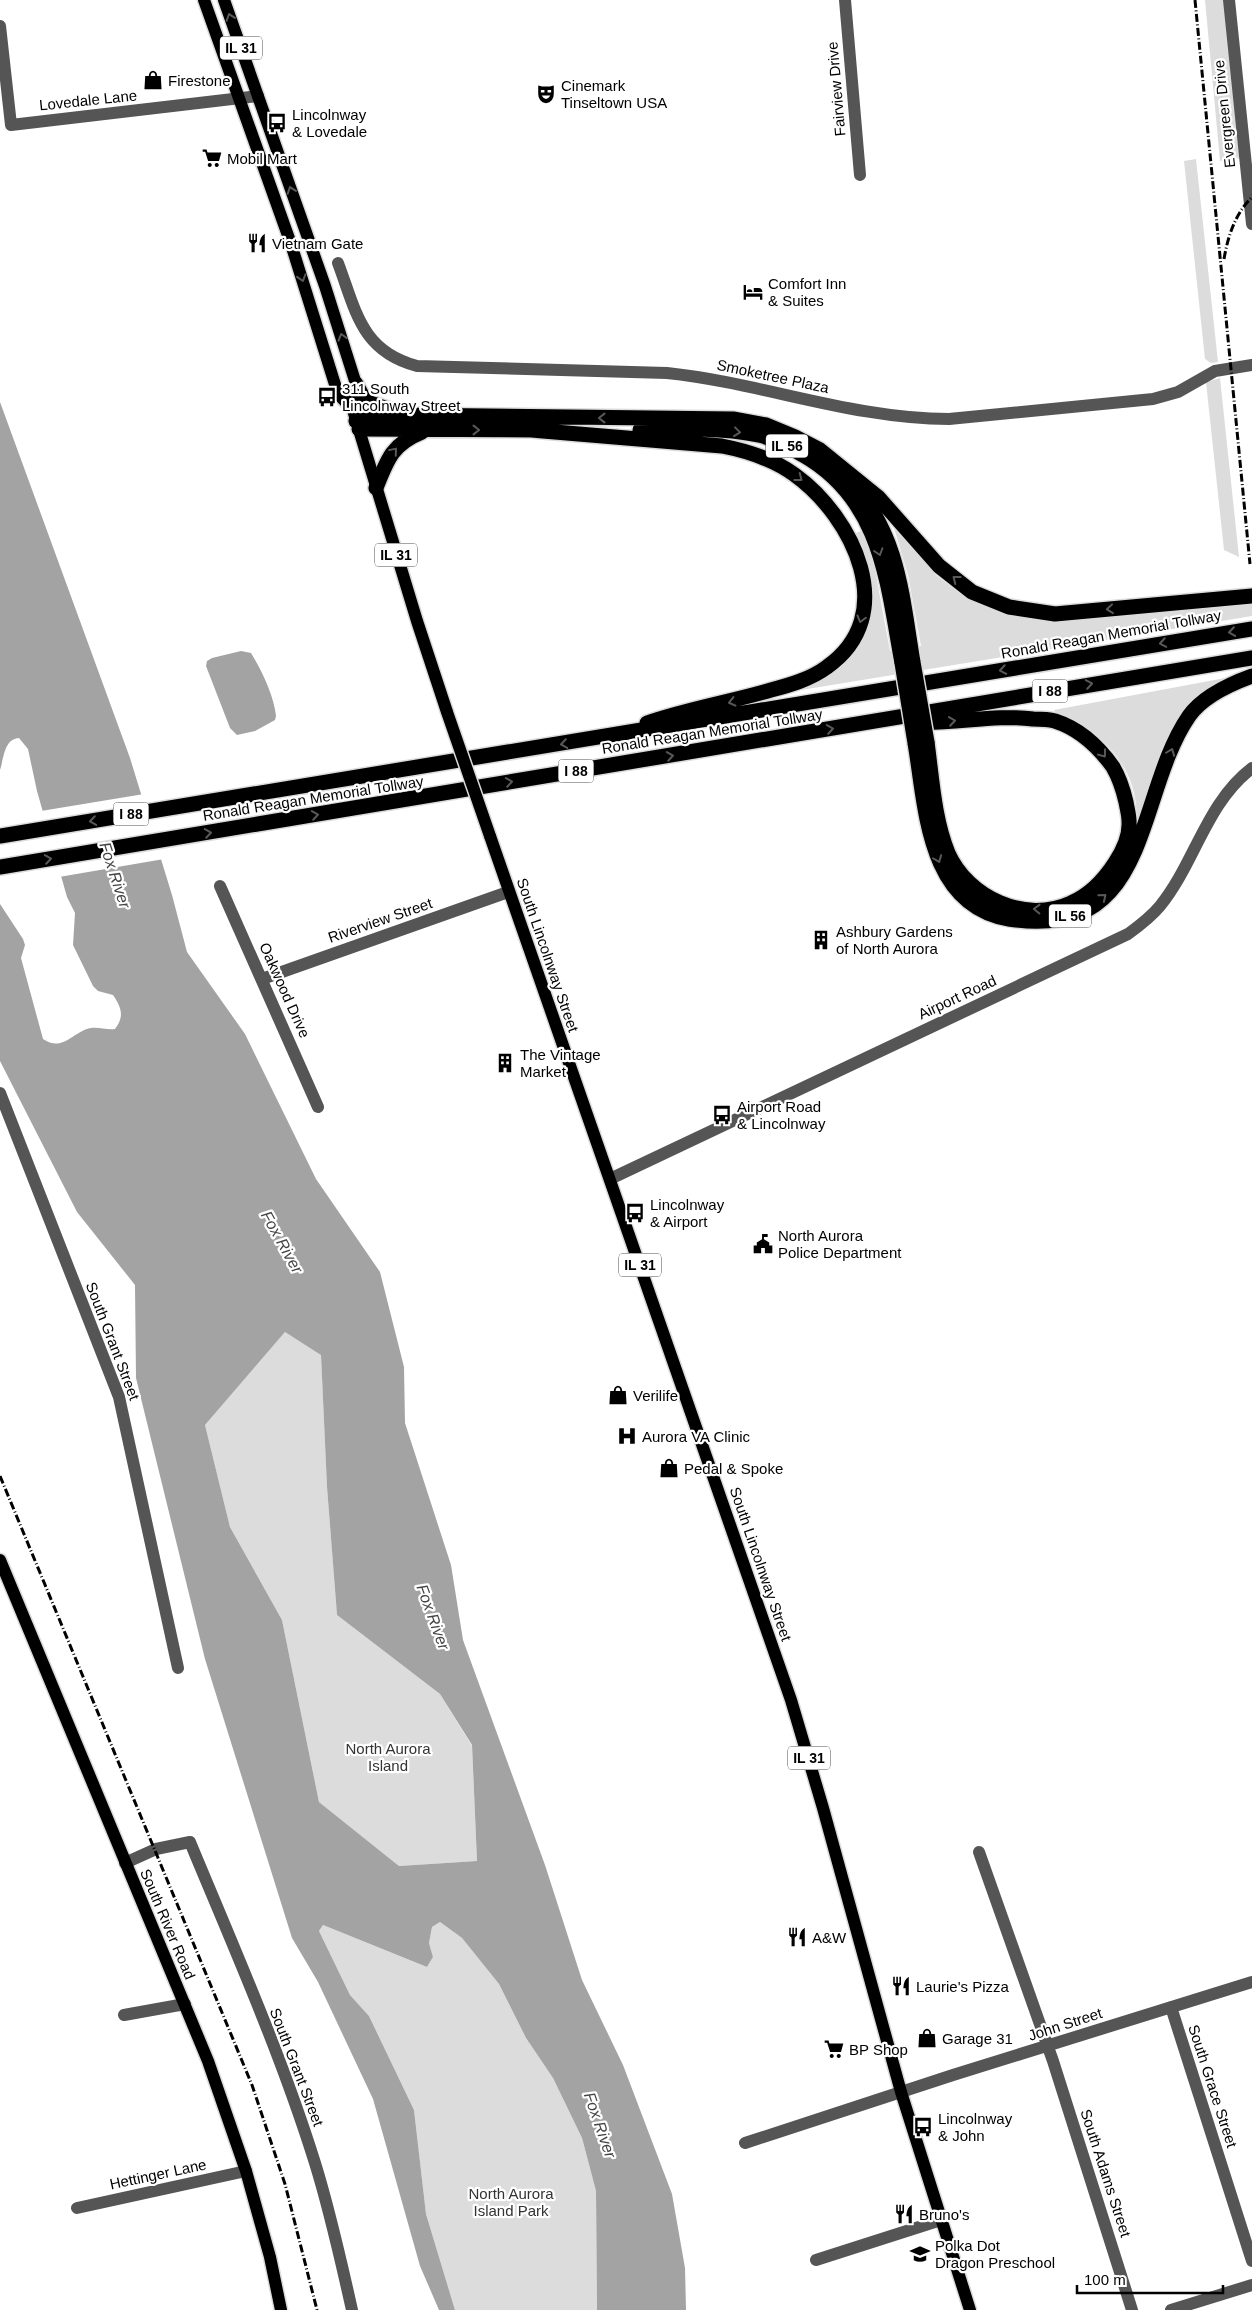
<svg xmlns="http://www.w3.org/2000/svg" width="1252" height="2310" viewBox="0 0 1252 2310" font-family="Helvetica,sans-serif">
  <rect width="100%" height="100%" fill="#fff"/>
  <path fill="#dcdcdc" d="M1205 0H1224L1241 158 1220 161Z
    M1196 159 1218 362 1211 363 1205 359 1184 161Z
    M1220 378 1239 557 1224 550 1206 382Z
    M894 528 937 576 958 592 991 609 1028 619 1071 621 1252 603V616L801 690V688C810 683 820 679 829 674 842 666 852 653 859 640 879 600 873 573 856 533L863 530 874 564 890 651 921 646 908 575Z
    M1225 678C1166 718 1158 764 1136 827 1142 771 1104 731 1055 712L1054 710Z
    M285 1332 321 1354 327 1487 337 1615 440 1694 472 1746 477 1861 399 1866 319 1802 282 1620 230 1527 205 1425Z
    M440 1922 462 1938 499 1984 526 2038 553 2078 582 2138 596 2191 597 2310H455L426 2214 414 2110 369 2016 350 1995 319 1931 323 1925 427 1967 433 1957 429 1943 432 1927Z"/>
  <path fill="#a3a3a3" fill-rule="evenodd" d="M0 402 130 758 172 895 187 952 245 1034 316 1179 380 1272 404 1367 405 1423 451 1565 463 1640 545 1865 582 1980 623 2065 672 2194 685 2268 686 2310H597L596 2191 582 2138 553 2078 526 2038 499 1984 462 1938 440 1922 432 1927 429 1943 433 1957 427 1967 323 1925 319 1931 350 1995 369 2016 414 2110 426 2214 455 2310H439L420 2266 373 2099 318 1982 292 1938 205 1659 136 1378 135 1285 77 1212 0 1061V904L23 939 25 945 21 958 43 1039C63 1053 73 1031 91 1028 99 1027 107 1030 115 1029 125 1016 121 1007 113 995L98 991 93 986 73 945 75 913 67 897 37 791 28 749 19 738C4 739 4 758 0 770ZM285 1332 321 1355 327 1487 337 1615 440 1694 472 1745 477 1861 399 1866 319 1802 282 1620 230 1527 205 1425Z
    M241 651 251 653C262 671 274 696 276 716L275 720 255 731 237 735 230 728 206 666 207 661 212 658Z"/>
  <path fill="#fff" d="M144 794 164 859 59 877 41 811Z"/>
  <g fill="none" stroke-linecap="round" stroke-linejoin="round">
    <defs>
      <path id="major" d="M204 0 291 244 338 394 353 410
        M224 0 325 286 356 384 353 410 417 621 447 712
        M490 836 791 1700 823 1808 901 2092 970 2310
        M0 1560 208 2061 246 2171 270 2257 281 2310"/>
      <path id="highway" d="M356 384 365 401 399 413
        M356 421 403 415 733 419 766 425 795 437 820 450 878 497 939 566 972 592 1009 607 1055 614 1252 596
        M359 429 540 430
        M531 430 722 446C748 451 773 459 795 475 853 517 901 615 827 667 811 679 790 685 771 690 730 702 687 709 647 723
        M640 430C679 429 719 427 758 435 773 438 790 447 803 455 882 500 887 582 902 663
        M852 484C899 535 902 597 913 662
        M376 488C387 460 392 444 422 432
        M912 722C952 725 992 714 1033 719 1040 719 1048 719 1055 721 1080 729 1098 746 1113 767 1120 779 1123 789 1126 802 1127 808 1129 815 1129 821 1130 835 1123 851 1115 863 1104 880 1090 895 1071 903 1025 924 968 898 948 853 934 819 932 778 927 742
        M915 743C926 808 927 905 1009 919 1153 942 1134 796 1189 716 1203 696 1230 684 1252 676
        M0 836 1252 629
        M0 867 1252 658"/>
    </defs>
    <use href="#major" stroke="#dbdbdb" stroke-width="15"/>
    <use href="#highway" stroke="#dbdbdb" stroke-width="18"/>
    <path stroke="#555" stroke-width="12" d="M845 0 860 175
      M1229 0 1252 224
      M0 26 11 125 258 96
      M338 263C356 311 361 351 417 366L667 373C762 383 853 419 949 419L1153 399 1178 392 1215 371 1252 365
      M220 886 318 1107
      M262 979 508 892
      M0 1093 119 1397 178 1668
      M610 1179 1128 934C1139 926 1151 917 1160 906 1195 863 1206 803 1252 768
      M979 1852 1053 2061 1132 2310
      M125 1863 156 1849 190 1842C234 1948 281 2054 315 2163 330 2211 341 2261 352 2310
      M1171 2007 1252 2261
      M124 2015 185 2004
      M745 2143 953 2075 1252 1982
      M77 2208 246 2171
      M816 2260 941 2220
      M1171 2310 1252 2285"/>
    <use href="#major" stroke="#000" stroke-width="12"/>
    <use href="#highway" stroke="#000" stroke-width="15"/>
    <path stroke="#000" stroke-width="3" stroke-dasharray="8 2.5 1 2.5" stroke-linecap="butt" d="M1195 0 1250 564
      M1224 259C1228 236 1235 214 1252 197
      M0 1476 252 2085 285 2184 317 2310"/>
    <defs>
      <path id="major-bridge" d="M447 712 490 836"/>
      <path id="highway-bridge" d="M913 662 927 742
        M902 663 915 743"/>
    </defs>
    <use href="#major-bridge" stroke="#dbdbdb" stroke-width="15" stroke-linecap="butt"/>
    <use href="#highway-bridge" stroke="#dbdbdb" stroke-width="18" stroke-linecap="butt"/>
    <use href="#major-bridge" stroke="#000" stroke-width="12"/>
    <use href="#highway-bridge" stroke="#000" stroke-width="15"/>
  </g>
  <defs><path id="oneway-chevron" d="M-2-3.5L2.5 0L-2 3.5" fill="none" stroke-width="1.6" stroke-linecap="round" stroke-linejoin="round" transform="scale(1.25)"/></defs>
  <g stroke="#595959">
    <use href="#oneway-chevron" transform="translate(230 17) rotate(-109)"/>
    <use href="#oneway-chevron" transform="translate(291 190) rotate(-109)"/>
    <use href="#oneway-chevron" transform="translate(302 278) rotate(73)"/>
    <use href="#oneway-chevron" transform="translate(342 337) rotate(-107)"/>
    <use href="#oneway-chevron" transform="translate(602 418) rotate(-180)"/>
    <use href="#oneway-chevron" transform="translate(476 430)"/>
    <use href="#oneway-chevron" transform="translate(737 432) rotate(7)"/>
    <use href="#oneway-chevron" transform="translate(394 451) rotate(-50)"/>
    <use href="#oneway-chevron" transform="translate(799 478) rotate(38)"/>
    <use href="#oneway-chevron" transform="translate(879 552) rotate(72)"/>
    <use href="#oneway-chevron" transform="translate(956 579) rotate(-142)"/>
    <use href="#oneway-chevron" transform="translate(1110 609) rotate(174)"/>
    <use href="#oneway-chevron" transform="translate(861 619) rotate(105)"/>
    <use href="#oneway-chevron" transform="translate(1232 632) rotate(172)"/>
    <use href="#oneway-chevron" transform="translate(1163 643) rotate(170)"/>
    <use href="#oneway-chevron" transform="translate(1003 670) rotate(170)"/>
    <use href="#oneway-chevron" transform="translate(1089 684) rotate(-10)"/>
    <use href="#oneway-chevron" transform="translate(732 702) rotate(166)"/>
    <use href="#oneway-chevron" transform="translate(952 721) rotate(-8)"/>
    <use href="#oneway-chevron" transform="translate(830 729) rotate(-9)"/>
    <use href="#oneway-chevron" transform="translate(564 744) rotate(171)"/>
    <use href="#oneway-chevron" transform="translate(1171 752) rotate(-69)"/>
    <use href="#oneway-chevron" transform="translate(1103 754) rotate(53)"/>
    <use href="#oneway-chevron" transform="translate(670 756) rotate(-9)"/>
    <use href="#oneway-chevron" transform="translate(509 782) rotate(-9)"/>
    <use href="#oneway-chevron" transform="translate(315 815) rotate(-9)"/>
    <use href="#oneway-chevron" transform="translate(93 821) rotate(171)"/>
    <use href="#oneway-chevron" transform="translate(208 833) rotate(-9)"/>
    <use href="#oneway-chevron" transform="translate(48 859) rotate(-9)"/>
    <use href="#oneway-chevron" transform="translate(938 859) rotate(69)"/>
    <use href="#oneway-chevron" transform="translate(1103 897) rotate(-40)"/>
    <use href="#oneway-chevron" transform="translate(1037 909) rotate(-179)"/>
  </g>
  <defs>
    <symbol id="shop-bare" viewBox="-9 -9 18 18"><path d="M-5-2.5h2.3a2.7 3.5 0 0 1 5.4 0H5L5.5 6h-11ZM-1.5-2.5h3a1.5 2.3 0 0 0-3 0Z" fill="#000" stroke="#fff" stroke-width="2.5" paint-order="stroke"/></symbol>
    <symbol id="theatre-bare" viewBox="-9 -9 18 18"><path d="M-5-5.5Q0-4 5-5.5V0Q5 5 0 6Q-5 5-5 0ZM-3.3-2.5H-1v1.5H-3.3ZM1-2.5H3.3v1.5H1ZM-2.8 1Q0 5.5 2.8 1Z" fill="#000" stroke="#fff" stroke-width="2.5" paint-order="stroke"/></symbol>
    <symbol id="bus-bare" viewBox="-9 -9 18 18"><path d="M-5-6H5V4H4V6H2V4H-2V6H-4V4H-5ZM-3.5-4V0h7V-4ZM-3.5 1.2v1.5H-2V1.2ZM2 1.2v1.5H3.5V1.2Z" fill="#000" stroke="#fff" stroke-width="2.5" paint-order="stroke"/></symbol>
    <symbol id="supermarket-bare" viewBox="-9 -9 18 18"><path d="M-6-5.5h2.5l.6 2H6L4.5 2H-2.5L-4.4-4H-6ZM-1.5 3.2a1.3 1.3 0 1 0 .1 0ZM3 3.2a1.3 1.3 0 1 0 .1 0Z" fill="#000" stroke="#fff" stroke-width="2.5" paint-order="stroke"/></symbol>
    <symbol id="restaurant-bare" viewBox="-9 -9 18 18"><path d="M-5-6h1v4h1v-4h1v4h1v-4h1v5L-1.5 .5V6h-2V.5L-5-1ZM5-6V6H3V1.5H1.5Q1.5-4 5-6Z" fill="#000" stroke="#fff" stroke-width="2.5" paint-order="stroke"/></symbol>
    <symbol id="hotel-bare" viewBox="-9 -9 18 18"><path d="M-6-4.5h1.5V1H6V5H4.5V3h-9V5H-6ZM-4 0a1.8 1.8 0 1 1 3.6 0ZM.5 0V-2.5h3Q6-2.5 6 0Z" fill="#000" stroke="#fff" stroke-width="2.5" paint-order="stroke"/></symbol>
    <symbol id="building-bare" viewBox="-9 -9 18 18"><path d="M-4-6H4V6H1V3H-1V6H-4ZM-2.5-4.3h1.7v1.8h-1.7ZM.8-4.3h1.7v1.8H.8ZM-2.5-1h1.7V.8h-1.7ZM.8-1h1.7V.8H.8Z" fill="#000" stroke="#fff" stroke-width="2.5" paint-order="stroke"/></symbol>
    <symbol id="civic-bare" viewBox="-9 -9 18 18"><path d="M-.6-6.5H3V-4.5H.6V-3L4-1V1h2V6H-6V1h2V-1L-.6-3ZM-1.2 2.5V6h2.4V2.5Z" fill="#000" stroke="#fff" stroke-width="2.5" paint-order="stroke"/></symbol>
    <symbol id="hospital-bare" viewBox="-9 -9 18 18"><path d="M-5-5h3v3.5h4V-5h3V5h-3V1.5h-4V5h-3Z" fill="#000" stroke="#fff" stroke-width="2.5" paint-order="stroke"/></symbol>
    <symbol id="school-bare" viewBox="-9 -9 18 18"><path d="M0-5L7-2L0 1L-7-2ZM-4 1L0 2.5L4 1V4Q0 6-4 4Z" fill="#000" stroke="#fff" stroke-width="2.5" paint-order="stroke"/></symbol>
  </defs>
  <g fill-rule="evenodd">
    <use href="#shop-bare" x="139" y="66" width="28" height="28"/>
    <use href="#theatre-bare" x="532" y="80" width="28" height="28"/>
    <use href="#bus-bare" x="263" y="109" width="28" height="28"/>
    <use href="#supermarket-bare" x="198" y="144" width="28" height="28"/>
    <use href="#restaurant-bare" x="243" y="229" width="28" height="28"/>
    <use href="#hotel-bare" x="739" y="278" width="28" height="28"/>
    <use href="#bus-bare" x="313" y="383" width="28" height="28"/>
    <use href="#building-bare" x="807" y="926" width="28" height="28"/>
    <use href="#building-bare" x="491" y="1049" width="28" height="28"/>
    <use href="#bus-bare" x="708" y="1101" width="28" height="28"/>
    <use href="#bus-bare" x="621" y="1199" width="28" height="28"/>
    <use href="#civic-bare" x="749" y="1230" width="28" height="28"/>
    <use href="#shop-bare" x="604" y="1381" width="28" height="28"/>
    <use href="#hospital-bare" x="613" y="1422" width="28" height="28"/>
    <use href="#shop-bare" x="655" y="1454" width="28" height="28"/>
    <use href="#restaurant-bare" x="783" y="1923" width="28" height="28"/>
    <use href="#restaurant-bare" x="887" y="1972" width="28" height="28"/>
    <use href="#shop-bare" x="913" y="2024" width="28" height="28"/>
    <use href="#supermarket-bare" x="820" y="2035" width="28" height="28"/>
    <use href="#bus-bare" x="909" y="2113" width="28" height="28"/>
    <use href="#restaurant-bare" x="890" y="2200" width="28" height="28"/>
    <use href="#school-bare" x="906" y="2240" width="28" height="28"/>
  </g>
  <g text-anchor="middle" dominant-baseline="central" stroke-width="4.5" stroke-linejoin="round" paint-order="stroke">
    <g fill="#fff" stroke="#4c4c4c" stroke-width="1">
      <rect x="220" y="36.5" width="42" height="23" rx="4"/>
      <rect x="766" y="434.5" width="42" height="23" rx="4"/>
      <rect x="375" y="543.5" width="42" height="23" rx="4"/>
      <rect x="1032.5" y="679.5" width="35" height="23" rx="4"/>
      <rect x="558.5" y="759.5" width="35" height="23" rx="4"/>
      <rect x="113.5" y="802.5" width="35" height="23" rx="4"/>
      <rect x="1049" y="904.5" width="42" height="23" rx="4"/>
      <rect x="619" y="1253.5" width="42" height="23" rx="4"/>
      <rect x="788" y="1746.5" width="42" height="23" rx="4"/>
    </g>
    <g font-size="14" font-weight="bold" fill="#000">
      <text x="241" y="48">IL 31</text>
      <text x="787" y="446">IL 56</text>
      <text x="396" y="555">IL 31</text>
      <text x="1050" y="691">I 88</text>
      <text x="576" y="771">I 88</text>
      <text x="131" y="814">I 88</text>
      <text x="1070" y="916">IL 56</text>
      <text x="640" y="1265">IL 31</text>
      <text x="809" y="1758">IL 31</text>
    </g>
    <g font-size="15" fill="#000" stroke="#fff" text-anchor="start">
      <text x="168" y="80">Firestone</text>
      <text x="561" y="85">Cinemark<tspan x="561" dy="17">Tinseltown USA</tspan></text>
      <text x="292" y="114">Lincolnway<tspan x="292" dy="17">&amp; Lovedale</tspan></text>
      <text x="227" y="158">Mobil Mart</text>
      <text x="272" y="243">Vietnam Gate</text>
      <text x="768" y="283">Comfort Inn<tspan x="768" dy="17">&amp; Suites</tspan></text>
      <text x="342" y="388">311 South<tspan x="342" dy="17">Lincolnway Street</tspan></text>
      <text x="836" y="931">Ashbury Gardens<tspan x="836" dy="17">of North Aurora</tspan></text>
      <text x="520" y="1054">The Vintage<tspan x="520" dy="17">Market</tspan></text>
      <text x="737" y="1106">Airport Road<tspan x="737" dy="17">&amp; Lincolnway</tspan></text>
      <text x="650" y="1204">Lincolnway<tspan x="650" dy="17">&amp; Airport</tspan></text>
      <text x="778" y="1235">North Aurora<tspan x="778" dy="17">Police Department</tspan></text>
      <text x="633" y="1395">Verilife</text>
      <text x="642" y="1436">Aurora VA Clinic</text>
      <text x="684" y="1468">Pedal &amp; Spoke</text>
      <text x="812" y="1937">A&amp;W</text>
      <text x="916" y="1986">Laurie's Pizza</text>
      <text x="942" y="2038">Garage 31</text>
      <text x="849" y="2049">BP Shop</text>
      <text x="938" y="2118">Lincolnway<tspan x="938" dy="17">&amp; John</tspan></text>
      <text x="919" y="2214">Bruno's</text>
      <text x="935" y="2245">Polka Dot<tspan x="935" dy="17">Dragon Preschool</tspan></text>
    </g>
    <g font-size="15" fill="#000" stroke="#fff">
      <text transform="translate(836 89) rotate(-95)">Fairview Drive</text>
      <text transform="translate(88 100) rotate(-6)">Lovedale Lane</text>
      <text transform="translate(1224 114) rotate(-96)">Evergreen Drive</text>
      <text transform="translate(773 376) rotate(12)">Smoketree Plaza</text>
      <text transform="translate(1111 634) rotate(-10)">Ronald Reagan Memorial Tollway</text>
      <text transform="translate(712 731) rotate(-9)">Ronald Reagan Memorial Tollway</text>
      <text transform="translate(313 798) rotate(-9)">Ronald Reagan Memorial Tollway</text>
      <text transform="translate(380 920) rotate(-19)">Riverview Street</text>
      <text transform="translate(548 955) rotate(71)">South Lincolnway Street</text>
      <text transform="translate(285 990) rotate(66)">Oakwood Drive</text>
      <text transform="translate(957 997) rotate(-25)">Airport Road</text>
      <text transform="translate(113 1341) rotate(69)">South Grant Street</text>
      <text transform="translate(761 1564) rotate(71)">South Lincolnway Street</text>
      <text transform="translate(168 1924) rotate(67)">South River Road</text>
      <text transform="translate(1065 2024) rotate(-18)">John Street</text>
      <text transform="translate(297 2067) rotate(69)">South Grant Street</text>
      <text transform="translate(1213 2086) rotate(72)">South Grace Street</text>
      <text transform="translate(1106 2173) rotate(72)">South Adams Street</text>
      <text transform="translate(158 2174) rotate(-12)">Hettinger Lane</text>
    </g>
    <g font-size="15" fill="#333" stroke="#fff">
      <text x="388" y="1748">North Aurora<tspan x="388" dy="17">Island</tspan></text>
      <text x="511" y="2193">North Aurora<tspan x="511" dy="17">Island Park</tspan></text>
    </g>
    <g font-size="16" font-style="italic" fill="#444" stroke="#fff">
      <text transform="translate(115 875) rotate(72)">Fox River</text>
      <text transform="translate(282 1242) rotate(61)">Fox River</text>
      <text transform="translate(433 1617) rotate(70)">Fox River</text>
      <text transform="translate(600 2125) rotate(71)">Fox River</text>
    </g>
  </g>
  <path d="M1077 2285v8h146v-8" fill="none" stroke="#000000" stroke-width="2.5"/>
  <text x="1084" y="2285" font-size="15" fill="#000000" stroke="#ffffff" stroke-width="4" paint-order="stroke">100 m</text>
</svg>
